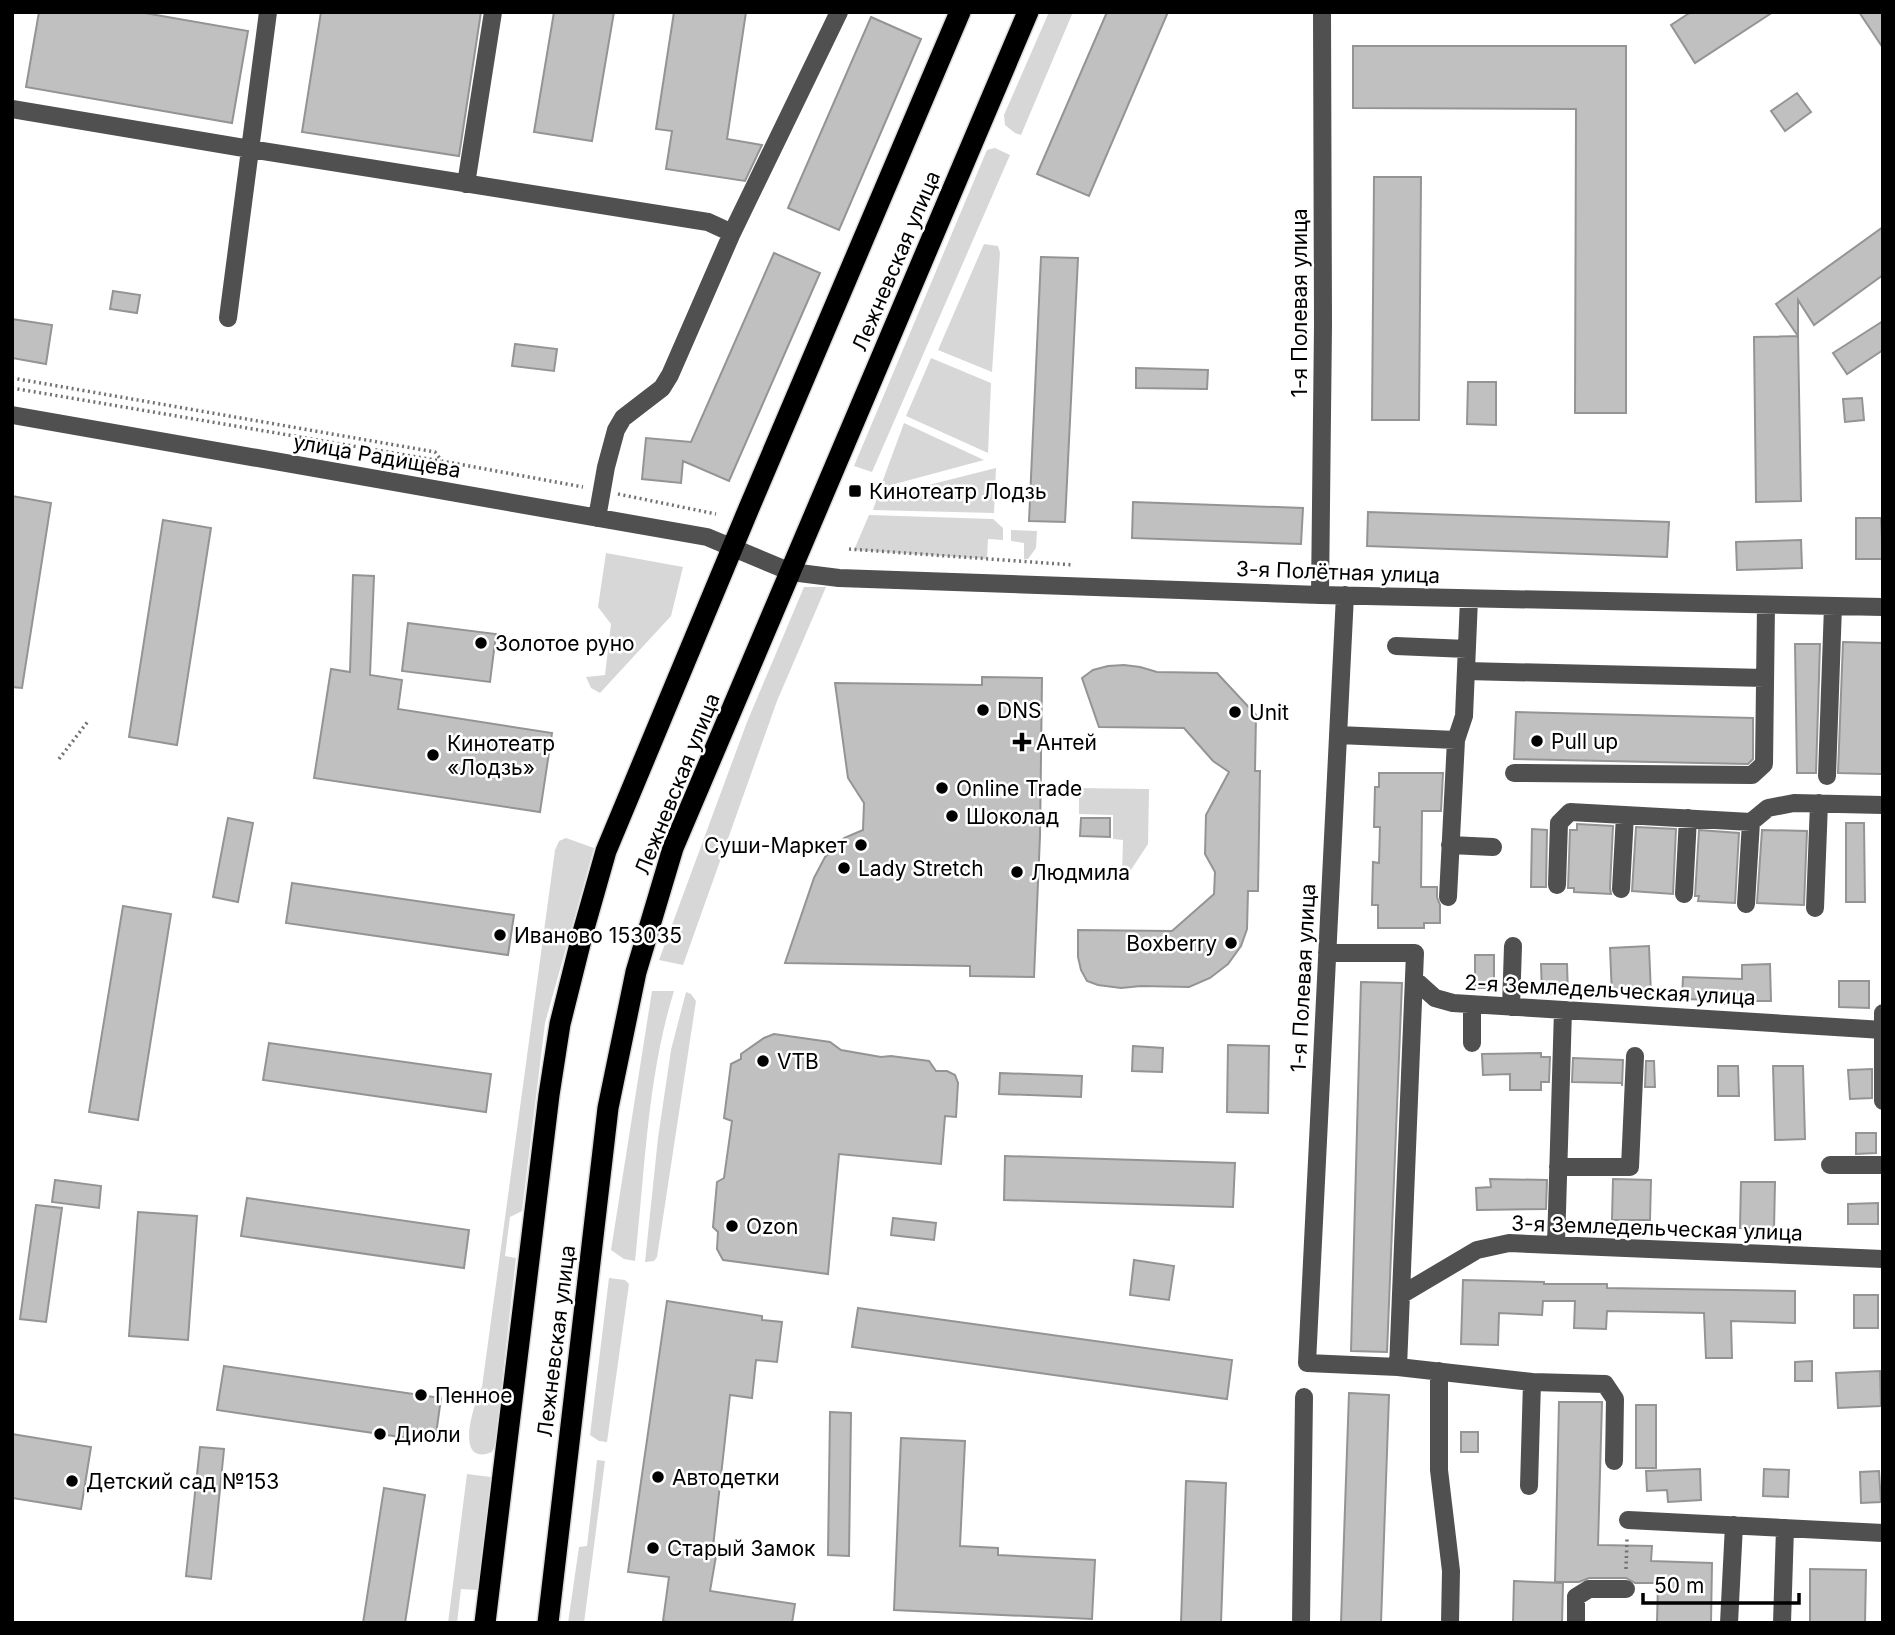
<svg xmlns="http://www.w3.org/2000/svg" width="1895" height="1635" viewBox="0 0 1895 1635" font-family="Inter,sans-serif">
  <rect width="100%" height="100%" fill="#fff"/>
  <path fill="#d7d7d7" d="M1049 12H1073L1021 135 1015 133 1005 125 1004 115Z
    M995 148 1010 155 872 472 854 466 987 150Z
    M984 244 998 246 1000 253 992 372 938 350Z
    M931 358 991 383 988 453 906 416Z
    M904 423 984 460 880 488Z
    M996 468 994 513 873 510 877 498Z
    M869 515 993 519 1003 528V540L988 539 987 559 854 550Z
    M1011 530 1037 531 1036 548 1028 559H1024V543L1011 541Z
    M606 553 683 567 671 616 600 693 591 688 586 677 605 675 611 624 598 607Z
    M804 587H826L777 701 683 965 659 960 747 722Z
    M1079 788 1149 789 1148 844 1129 873H1122L1123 840 1113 839V815L1079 814Z
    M566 838 594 848 545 1023 522 1211 510 1217 505 1256 516 1258 495 1445 492 1452C453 1468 474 1402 482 1387L555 850 559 841Z
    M652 991H674C647 1078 645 1171 635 1261L624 1259 611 1250Z
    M686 992 691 994 696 1001 657 1257 654 1261 645 1262 658 1138 671 1050Z
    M609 1278 625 1280 629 1284 607 1442 599 1441 590 1435Z
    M597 1460 605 1461 584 1623H568L579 1547 587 1546Z
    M467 1474 491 1477 478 1590 461 1589 457 1623H448Z"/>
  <path fill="#c0c0c0" stroke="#949494" stroke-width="2" d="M39 12H139L248 31 232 123 26 87Z
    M321 12H481L459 156 302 132Z
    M554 12H614L592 141 534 132Z
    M674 12H746L727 139 762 145 745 181 666 169 672 131 656 129Z
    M1107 12H1168L1089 196 1037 174Z
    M1691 12H1773L1695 63 1671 25Z
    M1859 12H1883V48Z
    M871 17 921 39 839 230 788 208Z
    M1353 46H1626V413H1575L1576 109 1353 108Z
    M1797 93 1811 112 1785 131 1771 111Z
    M1374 177H1421L1419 420H1372Z
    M1883 227V275L1814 325 1798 300V336L1776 304Z
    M774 253 820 273 729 481 683 461 681 483 642 479 646 438 691 442Z
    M1041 257 1078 258 1065 522 1029 521Z
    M113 291 140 295 137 313 110 309Z
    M12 319 52 325 46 364 12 358Z
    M1883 321V350L1847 374 1833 353Z
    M1798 336 1801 501 1756 502 1754 337Z
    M515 344 557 349 554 371 512 366Z
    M1136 368 1208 370 1207 389 1136 388Z
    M1468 382H1496V425L1467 424Z
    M1862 398 1864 420 1845 422 1843 399Z
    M12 496 51 503 22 688 12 687Z
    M1133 502 1303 508 1301 544 1132 538Z
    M1368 512 1669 522 1667 557 1367 546Z
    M1856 518H1881L1883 559H1856Z
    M163 520 211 528 177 745 129 737Z
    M1801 540 1802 568 1737 570 1736 542Z
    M353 575 374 576 370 675 402 680 398 709 552 733 540 812 314 778 331 669 350 672Z
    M408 623 496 634 490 682 402 671Z
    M1843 642 1883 643 1882 774 1838 773Z
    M1795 644H1820L1816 773H1797Z
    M1124 665 1140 667 1157 672 1217 673 1256 715 1255 771H1260L1258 891H1248L1247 929 1241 946 1228 964 1210 978 1189 987 1141 986 1121 988 1098 985 1087 981 1081 970 1078 957V930L1172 931 1214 894 1215 872 1205 854 1206 815 1229 772 1213 761 1184 728 1099 727 1082 678 1093 670 1108 666Z
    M982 677 1042 678 1040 836 1034 977 970 976V966L785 963 814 878 825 857 844 838 863 830 864 803 848 778 835 683 982 685Z
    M1516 712 1753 718V759L1748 764 1514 759Z
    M1379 773H1443L1441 811H1422L1421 887H1437V897L1440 905V923H1424V928H1378V905H1372L1373 862 1379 863 1380 827H1374L1375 787H1379Z
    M228 818 253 823 238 902 213 897Z
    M1081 818H1110V837L1080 836Z
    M1846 823H1864L1865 902H1846Z
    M1577 824 1613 826 1610 888 1611 894 1574 892V888H1568L1570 830H1577Z
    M1636 827 1676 829 1673 894 1632 891Z
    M1532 829 1547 830 1546 887H1531Z
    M1699 830 1739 833 1735 903 1698 901 1699 896H1695Z
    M1762 830 1807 831 1804 905 1757 903Z
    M292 883 514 915 508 955 286 923Z
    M123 906 171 914 138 1120 89 1112Z
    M1649 946 1651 994 1612 995 1610 948Z
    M1475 955H1494V988H1475Z
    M1541 964H1567L1568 994H1542Z
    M1770 964 1771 1001H1734V1004H1717V1000L1682 999 1683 977 1742 979V965Z
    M1839 981H1869V1008L1839 1007Z
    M1361 982 1402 983 1387 1352 1351 1351Z
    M774 1034 830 1042 841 1050 881 1057 891 1056 929 1061 936 1071H947L955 1075 958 1083 956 1117 945 1116 941 1164 839 1154 828 1274 723 1260 717 1249 718 1232 713 1227 717 1182 724 1178 732 1121 724 1118 731 1064 741 1059V1054L764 1038Z
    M269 1043 491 1074 486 1112 263 1080Z
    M1228 1045 1269 1046 1268 1113 1227 1112Z
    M1133 1046 1163 1048 1162 1072 1132 1071Z
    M1541 1053V1057H1550L1549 1082H1541V1090H1510V1074L1483 1075 1482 1054Z
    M1573 1058 1623 1060 1622 1086V1083L1572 1082Z
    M1646 1061H1654L1655 1087H1645Z
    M1718 1066H1738L1739 1096H1718Z
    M1773 1066H1803L1805 1139 1775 1140Z
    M1872 1069V1098L1850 1099 1848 1070Z
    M1000 1073 1082 1076 1081 1097 999 1094Z
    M1856 1133H1876V1153L1856 1154Z
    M1005 1156 1235 1163 1233 1207 1004 1200Z
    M1490 1179 1547 1180 1546 1209 1477 1210 1476 1188 1491 1187Z
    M1613 1179 1651 1180 1650 1220H1612Z
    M55 1180 101 1186 99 1208 52 1202Z
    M1741 1182H1775L1774 1229 1740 1228Z
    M247 1198 469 1230 464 1268 241 1236Z
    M1878 1203V1224H1848V1204Z
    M36 1205 62 1208 46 1322 20 1319Z
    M138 1212 197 1216 188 1340 129 1336Z
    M893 1218 936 1223 934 1240 891 1235Z
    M1134 1260 1174 1266 1169 1300 1130 1295Z
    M1463 1280 1544 1282V1284H1607V1288L1795 1291V1323L1731 1321 1732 1358H1706L1704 1313 1607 1311 1606 1329 1574 1328 1575 1301H1543L1542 1315 1499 1313 1498 1345 1461 1344Z
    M1854 1295H1878V1328H1854Z
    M667 1301 762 1316V1320L782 1322 777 1362 756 1360 752 1398 730 1395 712 1556H716L710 1591 795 1604 792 1623H676L663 1621 669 1577 628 1572Z
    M858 1308 1232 1360 1227 1399 852 1347Z
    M1812 1361V1381H1795V1362Z
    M224 1366 441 1398 435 1442 217 1410Z
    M1880 1371 1881 1406 1838 1408 1836 1373Z
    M1349 1393 1389 1395 1381 1623H1341Z
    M1559 1402H1602L1598 1545 1652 1546 1651 1561 1712 1563 1711 1623H1657L1658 1583H1635L1626 1578H1589L1579 1582H1555Z
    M1636 1405H1656V1468H1636Z
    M830 1412 851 1413 849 1556 828 1555Z
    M1461 1432H1478V1452H1461Z
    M12 1434 91 1447 81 1509 12 1498Z
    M901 1438 965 1441 960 1546 998 1548V1555L1095 1560 1092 1619 894 1610Z
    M200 1447 224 1449 211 1579 186 1576Z
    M1700 1469 1701 1500 1668 1502 1667 1490 1647 1491 1646 1471Z
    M1764 1469 1789 1470 1788 1497 1763 1496Z
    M1879 1471 1881 1502 1861 1503 1860 1472Z
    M1186 1481 1226 1483 1221 1623H1181Z
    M384 1488 425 1495 405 1623H363Z
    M1810 1569 1866 1570 1865 1623H1810Z
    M1514 1581 1563 1583 1562 1623H1513Z"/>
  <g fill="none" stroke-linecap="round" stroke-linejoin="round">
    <defs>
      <path id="highway" d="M485 1623 549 1095 560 1024 583 932 606 851 749 508 960 12
        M548 1623 608 1108 636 972 673 848 1028 12"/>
    </defs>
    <use href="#highway" stroke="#dbdbdb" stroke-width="24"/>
    <path stroke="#727272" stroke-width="3.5" stroke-dasharray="2 3.5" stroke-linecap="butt" d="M12 378 435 452 442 461 583 487
      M12 388 441 461
      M618 494 716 514
      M849 549 1074 565
      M59 759 89 720
      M1626 1569 1627 1539"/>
    <path stroke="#505050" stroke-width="18" d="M12 109 250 149 708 222 732 233
      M466 184 493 12
      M228 318 268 12
      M12 415 707 537 791 572 839 578 1320 595 1883 607
      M597 518 606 467 616 430 623 418 662 388 670 375 732 233 839 12
      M1320 595 1323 325 1322 12
      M1345 595 1307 1363 1398 1367 1532 1382 1529 1486
      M1396 646 1467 649
      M1466 671 1765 678
      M1338 735 1456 740
      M1514 773 1752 775 1764 764 1766 605
      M1827 776 1833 606
      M1450 845 1493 847
      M1557 885 1559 823 1570 812 1751 822 1768 808 1794 803 1883 805
      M1621 889 1625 815
      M1684 894 1688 818
      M1448 897 1456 740 1464 716 1469 599
      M1746 904 1751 822
      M1815 908 1819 803
      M1327 953H1415L1398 1367
      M1415 980 1435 998 1453 1003 1883 1030
      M1511 1007 1513 946
      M1883 1013V1101
      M1472 1043V1005
      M1830 1165H1883
      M1558 1167H1630L1635 1056
      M1556 1245 1563 1010
      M1401 1295 1477 1250 1509 1243 1883 1259
      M1439 1371V1470L1451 1571 1450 1623
      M1532 1382 1605 1384 1615 1399 1614 1461
      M1628 1520 1883 1533
      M1301 1623 1304 1397
      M1576 1623V1597L1589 1589H1626
      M1729 1623 1734 1525
      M1782 1623 1785 1528"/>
    <use href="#highway" stroke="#000" stroke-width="21"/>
  </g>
  <g fill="#000" stroke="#fff" stroke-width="2.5">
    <rect x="848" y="484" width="14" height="14" rx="3.5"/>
    <circle cx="481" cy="643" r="7"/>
    <circle cx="983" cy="710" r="7"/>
    <circle cx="1235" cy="712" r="7"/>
    <circle cx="1537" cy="741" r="7"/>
    <path d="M1018.5 731.5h7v7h7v7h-7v7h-7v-7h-7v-7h7z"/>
    <circle cx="433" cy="755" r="7"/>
    <circle cx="942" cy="788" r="7"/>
    <circle cx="952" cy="816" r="7"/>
    <circle cx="861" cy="845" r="7"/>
    <circle cx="844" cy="868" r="7"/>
    <circle cx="1017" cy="872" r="7"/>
    <circle cx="500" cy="935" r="7"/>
    <circle cx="1231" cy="943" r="7"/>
    <circle cx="763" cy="1061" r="7"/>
    <circle cx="732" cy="1226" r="7"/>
    <circle cx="421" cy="1395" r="7"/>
    <circle cx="380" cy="1434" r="7"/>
    <circle cx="658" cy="1477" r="7"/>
    <circle cx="72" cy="1481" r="7"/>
    <circle cx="653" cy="1548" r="7"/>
  </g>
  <g text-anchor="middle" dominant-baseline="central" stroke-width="5" stroke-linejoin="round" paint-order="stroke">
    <g font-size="21" fill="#000" stroke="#fff">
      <text transform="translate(896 261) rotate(-67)">Лежневская улица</text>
      <text transform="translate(1299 303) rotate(-90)">1-я Полевая улица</text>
      <text transform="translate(377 456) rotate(10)">улица Радищева</text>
      <text transform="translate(1338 572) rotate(2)">3-я Полётная улица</text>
      <text transform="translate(677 784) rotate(-68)">Лежневская улица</text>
      <text transform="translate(1303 978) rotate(-87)">1-я Полевая улица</text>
      <text transform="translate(1610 990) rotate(3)">2-я Земледельческая улица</text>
      <text transform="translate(1657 1228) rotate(2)">3-я Земледельческая улица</text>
      <text transform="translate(556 1341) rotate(-83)">Лежневская улица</text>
    </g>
    <g font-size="21" fill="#000" stroke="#fff" text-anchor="start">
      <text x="869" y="491">Кинотеатр Лодзь</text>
      <text x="495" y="643">Золотое руно</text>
      <text x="997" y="710">DNS</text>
      <text x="1249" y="712">Unit</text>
      <text x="1551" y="741">Pull up</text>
      <text x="1036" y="742">Антей</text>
      <text x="447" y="743">Кинотеатр<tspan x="447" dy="24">«Лодзь»</tspan></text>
      <text x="956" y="788">Online Trade</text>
      <text x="966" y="816">Шоколад</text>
      <text x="847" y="845" text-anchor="end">Суши-Маркет</text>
      <text x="858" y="868">Lady Stretch</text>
      <text x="1031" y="872">Людмила</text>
      <text x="514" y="935">Иваново 153035</text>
      <text x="1217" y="943" text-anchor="end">Boxberry</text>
      <text x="777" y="1061">VTB</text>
      <text x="746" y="1226">Ozon</text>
      <text x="435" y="1395">Пенное</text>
      <text x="394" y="1434">Диоли</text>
      <text x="672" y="1477">Автодетки</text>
      <text x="86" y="1481">Детский сад №153</text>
      <text x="667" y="1548">Старый Замок</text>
    </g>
  </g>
  <rect width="1895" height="1635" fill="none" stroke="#000000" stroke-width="28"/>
  <path d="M1643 1593v10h156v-10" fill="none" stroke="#000000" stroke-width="3.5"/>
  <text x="1654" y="1593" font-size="21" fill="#000000" stroke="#ffffff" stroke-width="5" paint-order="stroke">50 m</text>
</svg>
